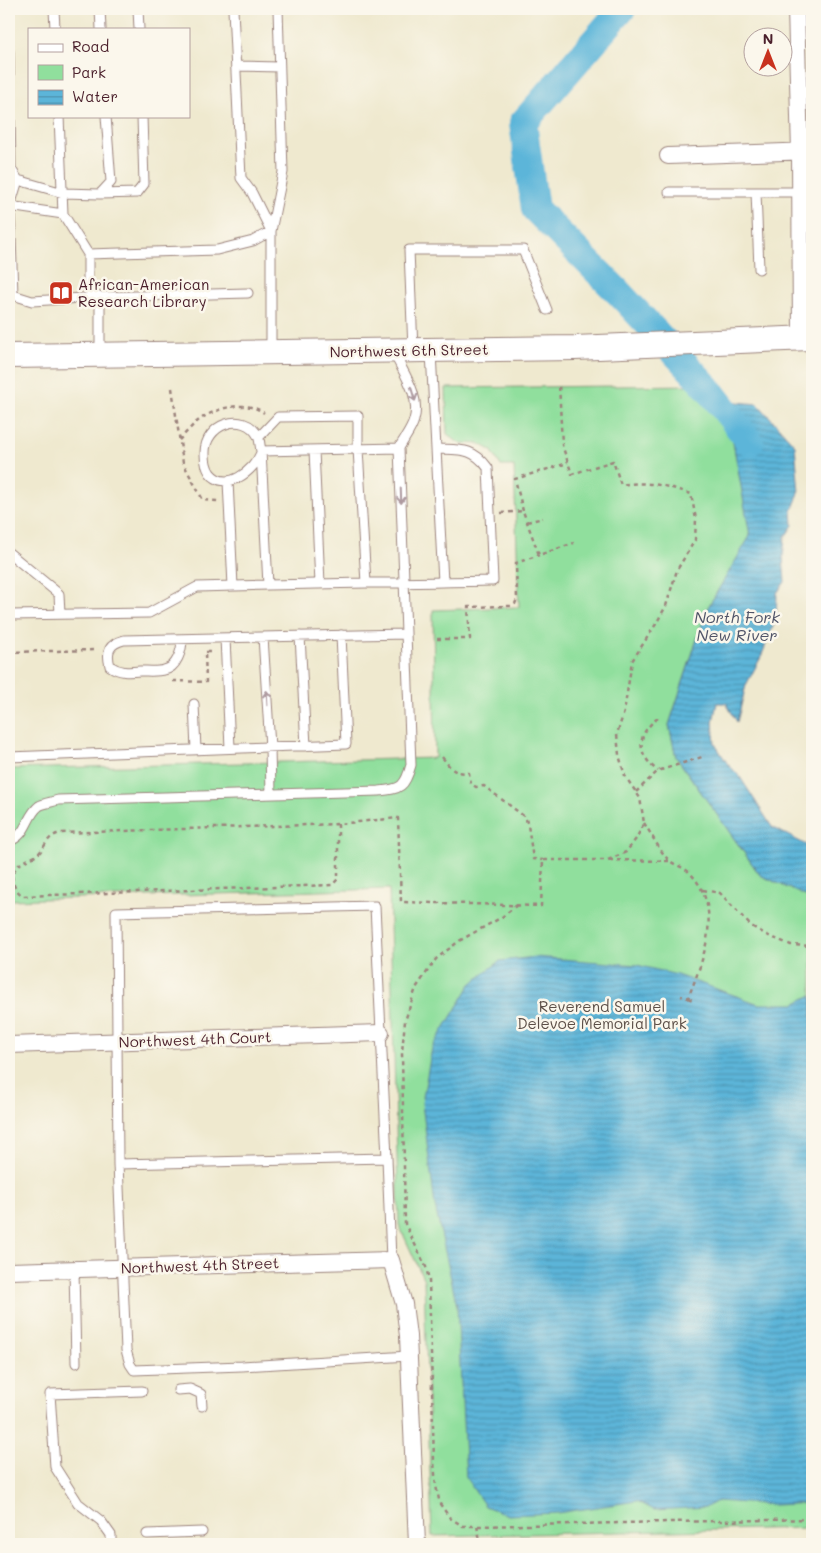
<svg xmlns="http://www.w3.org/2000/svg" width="821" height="1553" viewBox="0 0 821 1553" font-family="Mali,sans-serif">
  <defs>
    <pattern id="water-rules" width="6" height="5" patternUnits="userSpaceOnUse" patternTransform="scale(1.25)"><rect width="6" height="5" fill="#5cb5d9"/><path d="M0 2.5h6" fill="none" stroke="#4e93b0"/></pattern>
  </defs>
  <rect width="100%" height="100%" fill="#fbf7ec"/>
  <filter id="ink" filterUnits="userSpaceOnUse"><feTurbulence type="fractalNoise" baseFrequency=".02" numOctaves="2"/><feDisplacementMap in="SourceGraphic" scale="10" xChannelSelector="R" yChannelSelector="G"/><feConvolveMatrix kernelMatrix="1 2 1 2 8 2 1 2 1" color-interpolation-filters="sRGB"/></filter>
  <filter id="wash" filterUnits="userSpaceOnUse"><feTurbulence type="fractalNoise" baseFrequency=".0096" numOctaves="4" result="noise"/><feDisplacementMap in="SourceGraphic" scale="20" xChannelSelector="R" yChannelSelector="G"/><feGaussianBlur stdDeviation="1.12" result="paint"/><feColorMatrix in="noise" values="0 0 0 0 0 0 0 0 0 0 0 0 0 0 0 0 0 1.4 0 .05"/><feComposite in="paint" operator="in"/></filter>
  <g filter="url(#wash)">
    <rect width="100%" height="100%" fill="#efe9cf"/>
    <path fill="#90df9d" stroke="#6d7f64" d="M697 385 733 442 751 536 707 609 669 725 676 757 760 875 812 899V1528L432 1536 424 1280 399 1225 389 889 9 900V769L435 758 433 610 519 607 514 466H501L491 450 480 444 459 443 447 434 446 388Z"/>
    <path fill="url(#water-rules)" stroke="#536a82" d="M737 402 758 404 795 445 799 493 792 511 793 525 785 537 783 557 785 582 777 593 776 619 761 657 746 685 737 722 726 703H717L713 722 715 744 727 763 740 777 772 827 812 848V899L760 875 676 757 669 725 707 609 750 536 733 442 720 421Z
      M535 957 637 965 677 975 759 1004H794L812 995V1503L774 1505 718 1501 706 1507 654 1510 637 1501 557 1513 508 1515 485 1506 466 1478 457 1306 435 1206 422 1103 432 1048 471 984 500 961Z"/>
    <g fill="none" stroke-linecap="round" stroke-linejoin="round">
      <path stroke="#5cb5d9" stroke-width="28" d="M622 9 523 123 535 209 618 292 707 387 750 442"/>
    </g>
  </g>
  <g filter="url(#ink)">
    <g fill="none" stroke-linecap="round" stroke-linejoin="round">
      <defs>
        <path id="lane" d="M54 9 55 29
          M100 9 101 29
          M138 9 139 29
          M233 9 241 178 252 193 271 231V350
          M9 10 10 9
          M9 52 11 169 18 180 63 193 100 194 111 182 106 116
          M236 66 279 67
          M59 116 63 214
          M18 180 10 206 13 295 32 301 100 297
          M669 192H800
          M756 192 759 269
          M100 194 137 193 144 184 142 116
          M9 206 63 214 88 254V289L100 297
          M88 254 217 250 253 241 271 231 283 172 278 9
          M413 350 409 250H523L547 310
          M431 352 436 449
          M100 354V297L248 293
          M259 437 278 417 358 416V449L366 583 268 585 261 451
          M314 450 320 584
          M261 453C254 471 226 493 210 473 206 467 205 461 205 454 204 424 244 410 258 436 260 440 260 447 261 451L399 448
          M228 481 233 586
          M9 553 59 594 60 614
          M366 583C408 583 450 582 493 581L488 468C473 447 460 450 436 449L443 582
          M9 615 149 613 197 587 268 585
          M300 636 306 746
          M263 637 270 747 271 794
          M225 638 230 748
          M182 639C182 650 177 668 164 670 157 672 148 671 141 671 129 672 120 673 110 666 106 651 109 644 124 640L406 634
          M194 704 196 750
          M9 757 346 744 341 635
          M9 841C27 836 26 816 39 806 44 803 53 802 58 800L379 791C401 789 405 787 411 765L399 448C404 439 412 429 414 420 421 396 404 374 394 353
          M375 906 387 1158 118 1164 116 912Z
          M387 1158 391 1260
          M118 1164 126 1350 130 1364 134 1370 242 1366 409 1356
          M74 1269 76 1363
          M178 1390 190 1389 201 1394 202 1406
          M147 1534 202 1532
          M111 1544V1535L101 1521 78 1503 55 1467 50 1394 142 1391"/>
        <path id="street" d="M796 9 800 152 801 339
          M668 156 812 151
          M9 1045 381 1033
          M9 1271 391 1260 404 1304 408 1336 417 1544"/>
        <path id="secondary" d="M9 356 575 348 809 338 812 339"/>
      </defs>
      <use href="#lane" stroke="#9c847d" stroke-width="11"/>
      <use href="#street" stroke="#9c847d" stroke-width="18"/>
      <use href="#secondary" stroke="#9c847d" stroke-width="26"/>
      <path stroke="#9c847d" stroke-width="2.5" stroke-dasharray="4 4" stroke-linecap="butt" d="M172 388 183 463 203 500 218 501
        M179 440C186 433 194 423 202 418 219 407 247 400 264 413
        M523 511 515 479 568 463
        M501 513 523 511 539 555 574 543
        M527 522 543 518
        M437 639H470L468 607 511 606 515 604 517 599 516 563 539 555
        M9 652 97 650
        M173 681 206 682 205 652H214
        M658 718C636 734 636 754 658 771
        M442 757C452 769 452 773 469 773L471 784 476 787 484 786 525 817 528 825 533 859 543 860
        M636 792 658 771 702 757
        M644 823C650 832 662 855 670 861 676 866 684 867 690 873 724 909 704 958 688 998L681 996
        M338 824V879L332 885 23 896C13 889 8 876 18 866 23 860 32 859 38 854 47 845 46 837 60 833L338 824 398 818 401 902 541 906 543 860H608L626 852 636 839 644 823 640 798 625 776 619 755 617 734 624 712 632 661 656 624 666 606 677 570 695 540 696 519 691 494C667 485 646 481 621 485L613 461 572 474 562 445 559 383
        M609 860 669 861
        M703 890 720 893 751 926 769 936 791 945 812 946
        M517 905 502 917 459 941 436 959 416 988 405 1021 402 1052 405 1224 426 1267 429 1280 434 1462 436 1486 440 1504 450 1518 463 1526H477L812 1519
        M688 998 695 1001
        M477 1526 480 1540 485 1544"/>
      <use href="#lane" stroke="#fff" stroke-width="9"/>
      <use href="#street" stroke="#fff" stroke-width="16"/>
      <use href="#secondary" stroke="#fff" stroke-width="24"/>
    </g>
    <defs><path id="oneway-shaft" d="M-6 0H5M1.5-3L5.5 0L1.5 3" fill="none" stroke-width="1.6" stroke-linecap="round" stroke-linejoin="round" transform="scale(1.25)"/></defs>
    <g stroke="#ae9aa0">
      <use href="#oneway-shaft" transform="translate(413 394) rotate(73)"/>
      <use href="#oneway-shaft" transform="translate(401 496) rotate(88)"/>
      <use href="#oneway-shaft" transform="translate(267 698) rotate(-93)"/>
    </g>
  </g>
  <defs>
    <symbol id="library-square" viewBox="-11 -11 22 22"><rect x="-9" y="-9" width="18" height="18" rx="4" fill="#c8321e" stroke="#fbf7ec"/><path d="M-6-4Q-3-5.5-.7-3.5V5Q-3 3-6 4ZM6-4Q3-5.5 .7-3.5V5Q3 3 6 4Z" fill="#fff"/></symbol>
  </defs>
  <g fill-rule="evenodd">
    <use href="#library-square" x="47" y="279" width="28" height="28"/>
  </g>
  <g text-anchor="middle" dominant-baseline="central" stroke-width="5" stroke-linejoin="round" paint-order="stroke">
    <g font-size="15" fill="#4a1f2b" stroke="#fbf7ec" text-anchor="start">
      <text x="78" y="284">African-American<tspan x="78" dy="17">Research Library</tspan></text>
    </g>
    <g font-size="15" fill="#4a1f2b" stroke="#fbf7ec">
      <text transform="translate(409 350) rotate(-1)">Northwest 6th Street</text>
      <text transform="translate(195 1039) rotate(-2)">Northwest 4th Court</text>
      <text transform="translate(200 1265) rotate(-2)">Northwest 4th Street</text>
    </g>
    <g font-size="15" fill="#5c4f48" stroke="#fbf7ec">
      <text x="602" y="1006">Reverend Samuel<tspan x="602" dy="17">Delevoe Memorial Park</tspan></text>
    </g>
    <g font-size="16" font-style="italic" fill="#505468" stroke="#fbf7ec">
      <text x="737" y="616">North Fork<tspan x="737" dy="18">New River</tspan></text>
    </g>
  </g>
  <rect width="821" height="1553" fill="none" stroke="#fbf7ec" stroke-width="30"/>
  <rect x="28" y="28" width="162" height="90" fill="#fbf7ec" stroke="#b4a19f"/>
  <rect x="38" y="44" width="25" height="8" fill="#ffffff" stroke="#b4a19f"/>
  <text x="72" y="52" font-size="15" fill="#4a1f2b">Road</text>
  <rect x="38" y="65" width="25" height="15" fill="#90df9d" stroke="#b4a19f"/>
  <text x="72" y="78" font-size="15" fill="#4a1f2b">Park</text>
  <rect x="38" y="90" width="25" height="15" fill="url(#water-rules)" stroke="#b4a19f"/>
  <text x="72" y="102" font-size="15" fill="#4a1f2b">Water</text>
  <g transform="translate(768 52)"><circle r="24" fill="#fbf7ec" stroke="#b4a19f"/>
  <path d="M0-4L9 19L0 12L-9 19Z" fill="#c8321e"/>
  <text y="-8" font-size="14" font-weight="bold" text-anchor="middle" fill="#4a1f2b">N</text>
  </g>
</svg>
